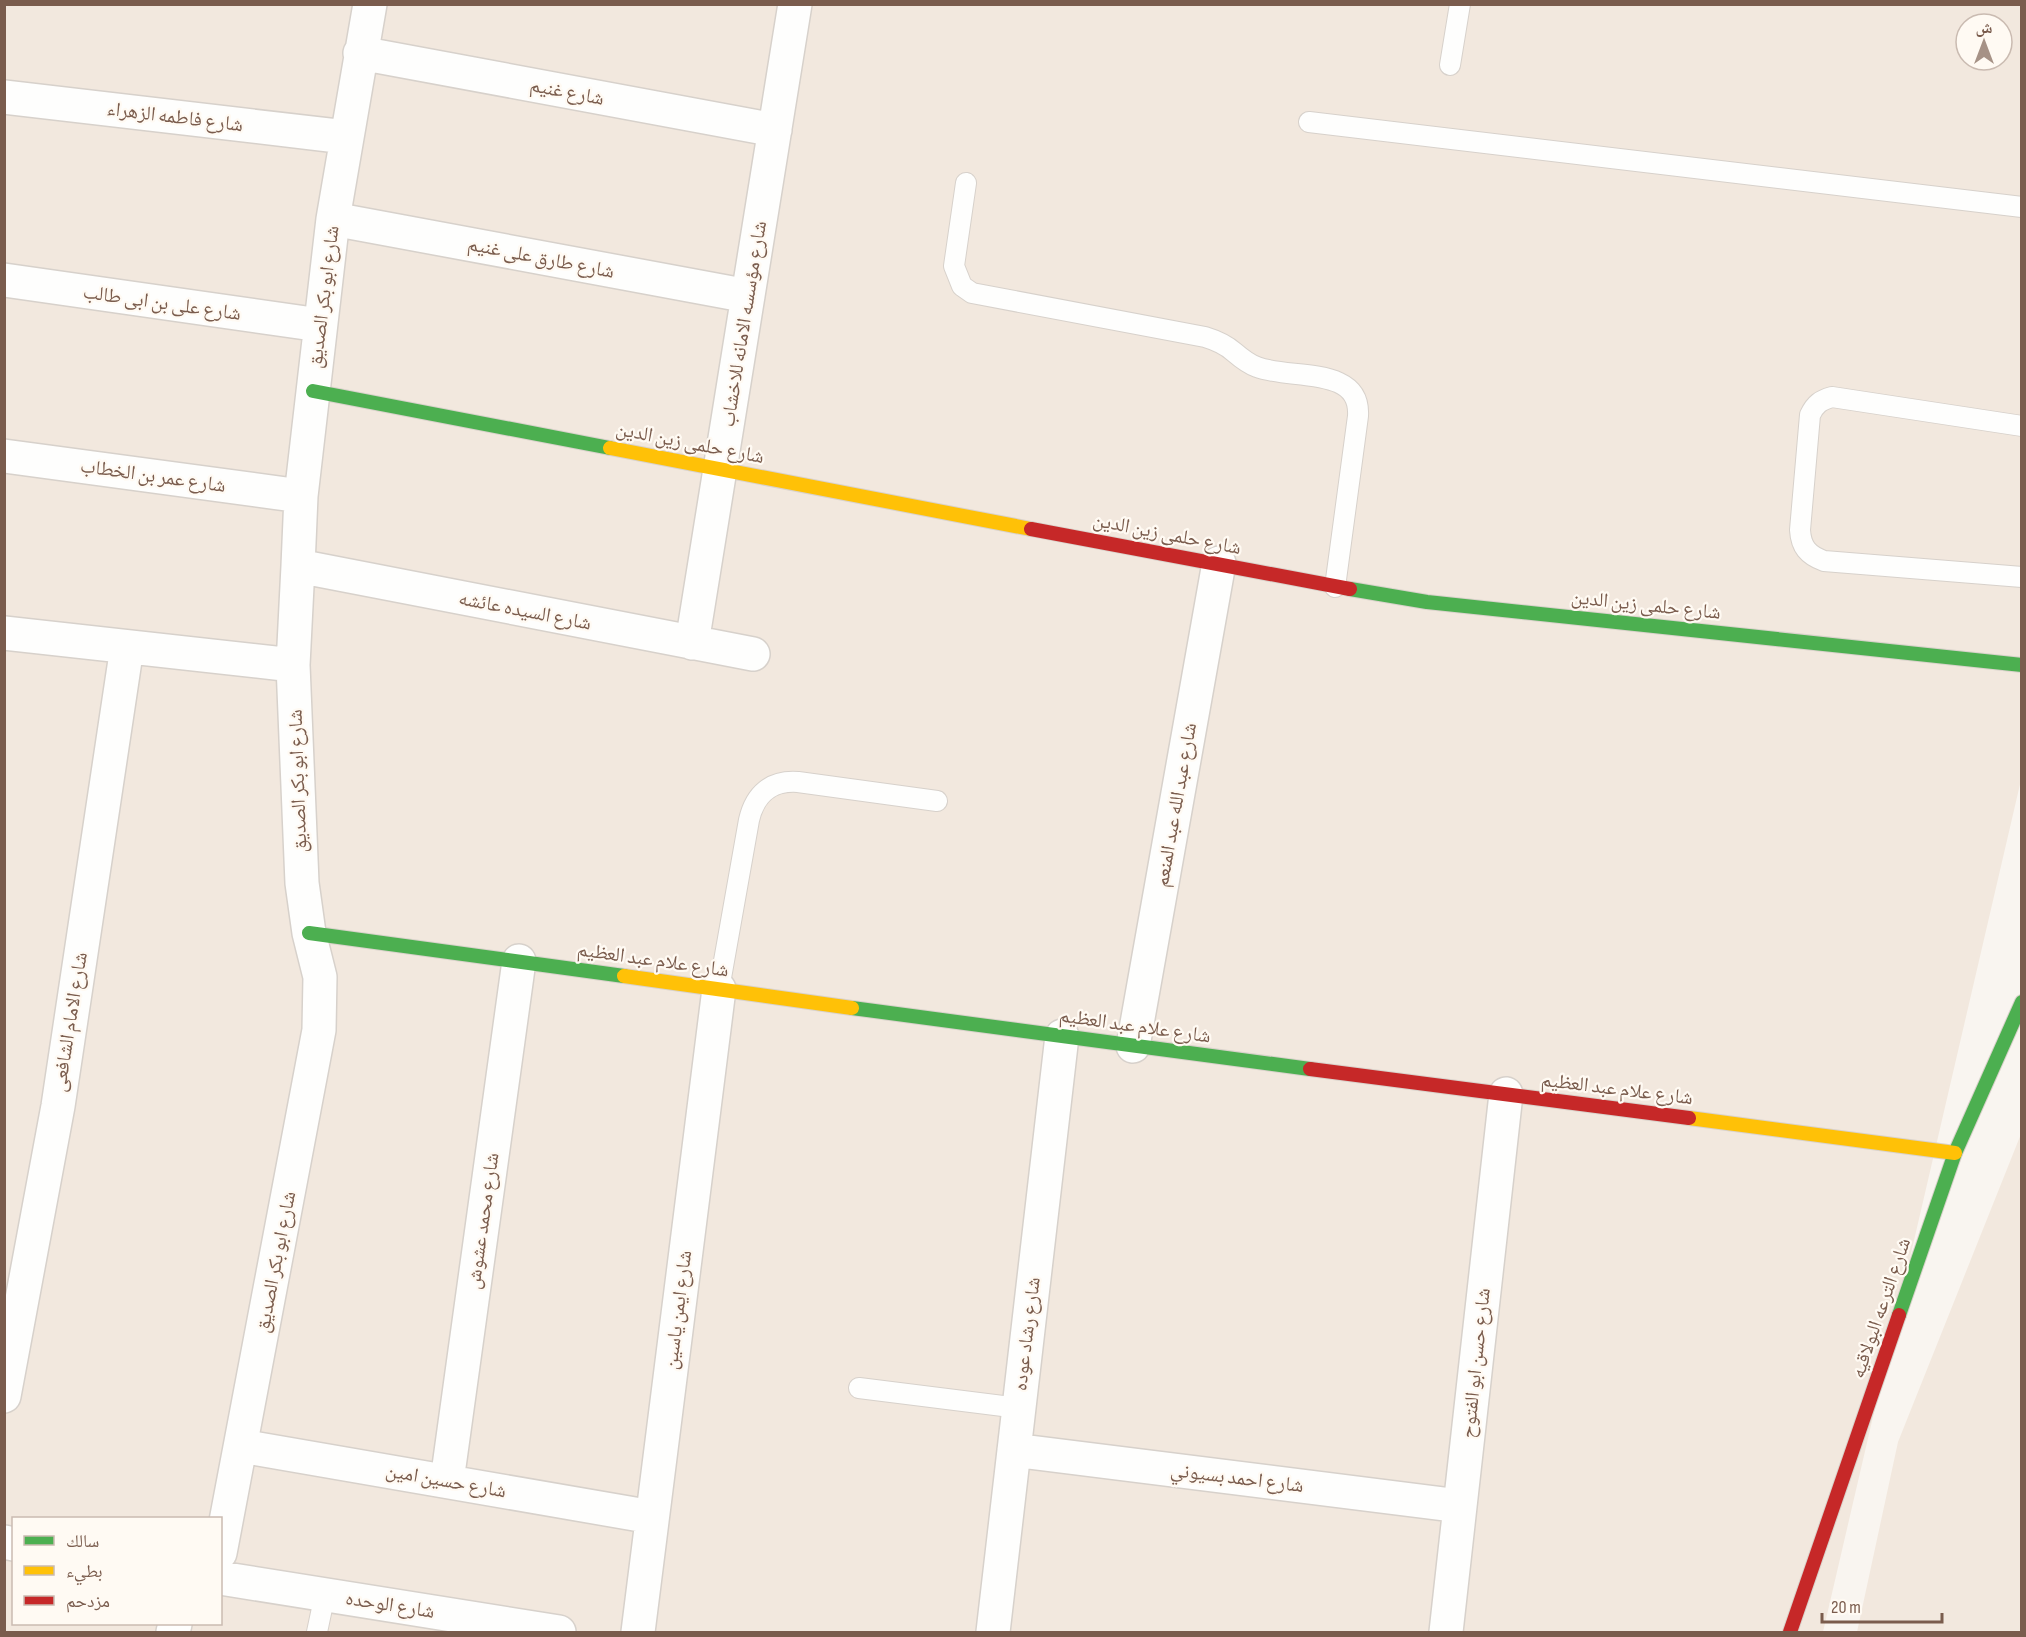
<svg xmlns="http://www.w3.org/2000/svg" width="2026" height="1637" viewBox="0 0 2026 1637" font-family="'Sofia Sans Condensed','Noto Naskh Arabic',sans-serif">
  <rect width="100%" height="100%" fill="#f9f5f0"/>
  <path fill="#f2e8de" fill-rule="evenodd" d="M5 5H2021V780L1823 1632H5ZM1966 24H2002V60H1966ZM14 1518H220V1624H14Z
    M2021 1134V1632H1857L1898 1442Z"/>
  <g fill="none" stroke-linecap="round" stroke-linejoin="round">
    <defs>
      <path id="lane" d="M1450 65 1460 4
        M1309 122 2022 207
        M966 183 954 266 962 286 972 293 1205 337C1215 340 1225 344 1234 352 1241 358 1248 364 1257 367 1290 380 1361 365 1358 416L1335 587
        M2022 426 1832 397C1821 400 1815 404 1810 415L1800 530C1801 547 1808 555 1824 561L2022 577
        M719 989 749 820C755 794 771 780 798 782L937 801
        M859 1388 1019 1408
        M317 1632 325 1594"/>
      <path id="street" d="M360 53 775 130
        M4 97 346 137
        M333 219 748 296
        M4 280 320 325
        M4 456 301 496
        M298 566 753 654
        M4 633 293 665
        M692 643 795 4
        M1133 1046 1219 563
        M4 1396 58 1106 127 647
        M241 1446 652 1517
        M1014 1450 1460 1506
        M447 1481 519 961
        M4 1542 14 1544
        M220 1553 319 1030 320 977 309 933 302 883 293 665 298 566 301 496 333 219 370 4
        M220 1578 559 1632
        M173 1632 175 1624
        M638 1632 719 989
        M993 1632 1062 1036
        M1446 1632 1506 1094"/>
      <path id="fast" d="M313 391 610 448
        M1350 589 1427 602 2022 665
        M309 933 624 976
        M852 1008 1310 1069
        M1899 1315 1955 1153 2022 1002"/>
      <path id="slow" d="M610 448 1031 529
        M624 976 852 1008
        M1689 1118 1955 1153"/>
      <path id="jam" d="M1031 529 1350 589
        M1310 1069 1689 1118
        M1790 1632 1899 1315"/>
    </defs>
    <use href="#lane" stroke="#d7d1cb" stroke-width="22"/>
    <use href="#street" stroke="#d7d1cb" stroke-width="36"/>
    <use href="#fast" stroke="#d9d2cb" stroke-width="16"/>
    <use href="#slow" stroke="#d9d2cb" stroke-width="16"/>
    <use href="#jam" stroke="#d9d2cb" stroke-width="16"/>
    <use href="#lane" stroke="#fefefd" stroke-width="20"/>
    <use href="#street" stroke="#fefefd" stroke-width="33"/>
    <use href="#fast" stroke="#4caf50" stroke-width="14"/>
    <use href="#slow" stroke="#ffc107" stroke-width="14"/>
    <use href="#jam" stroke="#c62828" stroke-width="14"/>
  </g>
  <g text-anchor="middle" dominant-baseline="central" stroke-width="4.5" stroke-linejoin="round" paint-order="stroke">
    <g font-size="20" fill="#7a5c4d" stroke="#fffaf3">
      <text transform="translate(567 92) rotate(11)">شارع غنيم</text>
      <text transform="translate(175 117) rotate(7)">شارع فاطمه الزهراء</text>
      <text transform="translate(541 258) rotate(11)">شارع طارق على غنيم</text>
      <text transform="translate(324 297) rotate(-83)">شارع ابو بكر الصديق</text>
      <text transform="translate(162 303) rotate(8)">شارع على بن ابى طالب</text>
      <text transform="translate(744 324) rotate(-81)">شارع مؤسسه الامانه للاخشاب</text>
      <text transform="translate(690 443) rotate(11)">شارع حلمى زين الدين</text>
      <text transform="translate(153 476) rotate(8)">شارع عمر بن الخطاب</text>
      <text transform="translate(1167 534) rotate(11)">شارع حلمى زين الدين</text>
      <text transform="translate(1646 605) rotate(6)">شارع حلمى زين الدين</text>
      <text transform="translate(525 611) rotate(11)">شارع السيده عائشه</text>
      <text transform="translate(298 781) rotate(-92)">شارع ابو بكر الصديق</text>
      <text transform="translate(1176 805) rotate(-80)">شارع عبد الله عبد المنعم</text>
      <text transform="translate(653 960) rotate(8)">شارع علام عبد العظيم</text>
      <text transform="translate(70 1022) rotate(-81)">شارع الامام الشافعى</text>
      <text transform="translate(1135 1026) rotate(8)">شارع علام عبد العظيم</text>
      <text transform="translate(1617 1089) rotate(7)">شارع علام عبد العظيم</text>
      <text transform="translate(483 1221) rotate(-82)">شارع محمد عشوش</text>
      <text transform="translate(276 1262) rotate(-79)">شارع ابو بكر الصديق</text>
      <text transform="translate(1881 1308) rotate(-71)">شارع الترعه البولاقيه</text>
      <text transform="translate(678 1310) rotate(-83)">شارع ايمن ياسين</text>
      <text transform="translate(1027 1334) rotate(-83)">شارع رشاد عوده</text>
      <text transform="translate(1476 1363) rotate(-84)">شارع حسن ابو الفتوح</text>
      <text transform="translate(1237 1478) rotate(7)">شارع احمد بسيوني</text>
      <text transform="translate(446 1481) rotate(10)">شارع حسين امين</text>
      <text transform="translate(390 1605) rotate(9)">شارع الوحده</text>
    </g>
  </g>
  <rect width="2026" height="1637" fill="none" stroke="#7a5c4d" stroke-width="12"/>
  <rect x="12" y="1517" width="210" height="108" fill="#fffaf3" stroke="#cabbb1" stroke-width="1.5"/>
  <rect x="24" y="1536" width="30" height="9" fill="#4caf50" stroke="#cabbb1" stroke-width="1.5"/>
  <text x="66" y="1547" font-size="18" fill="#7a5c4d">سالك</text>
  <rect x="24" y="1566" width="30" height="9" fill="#ffc107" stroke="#cabbb1" stroke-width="1.5"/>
  <text x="66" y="1577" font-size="18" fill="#7a5c4d">بطيء</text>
  <rect x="24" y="1596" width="30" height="9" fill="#c62828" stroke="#cabbb1" stroke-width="1.5"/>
  <text x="66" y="1607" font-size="18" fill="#7a5c4d">مزدحم</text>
  <g transform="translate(1984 42)"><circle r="28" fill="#fffaf3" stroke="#cabbb1" stroke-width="1.5"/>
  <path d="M0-4.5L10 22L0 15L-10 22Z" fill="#a69286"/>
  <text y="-9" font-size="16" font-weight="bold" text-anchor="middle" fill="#7a5c4d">ش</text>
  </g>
  <path d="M1822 1613v9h120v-9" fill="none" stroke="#7a5c4d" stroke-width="3"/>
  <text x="1831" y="1613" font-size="18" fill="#7a5c4d" stroke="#fffaf3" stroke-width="4.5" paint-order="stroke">20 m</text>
</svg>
